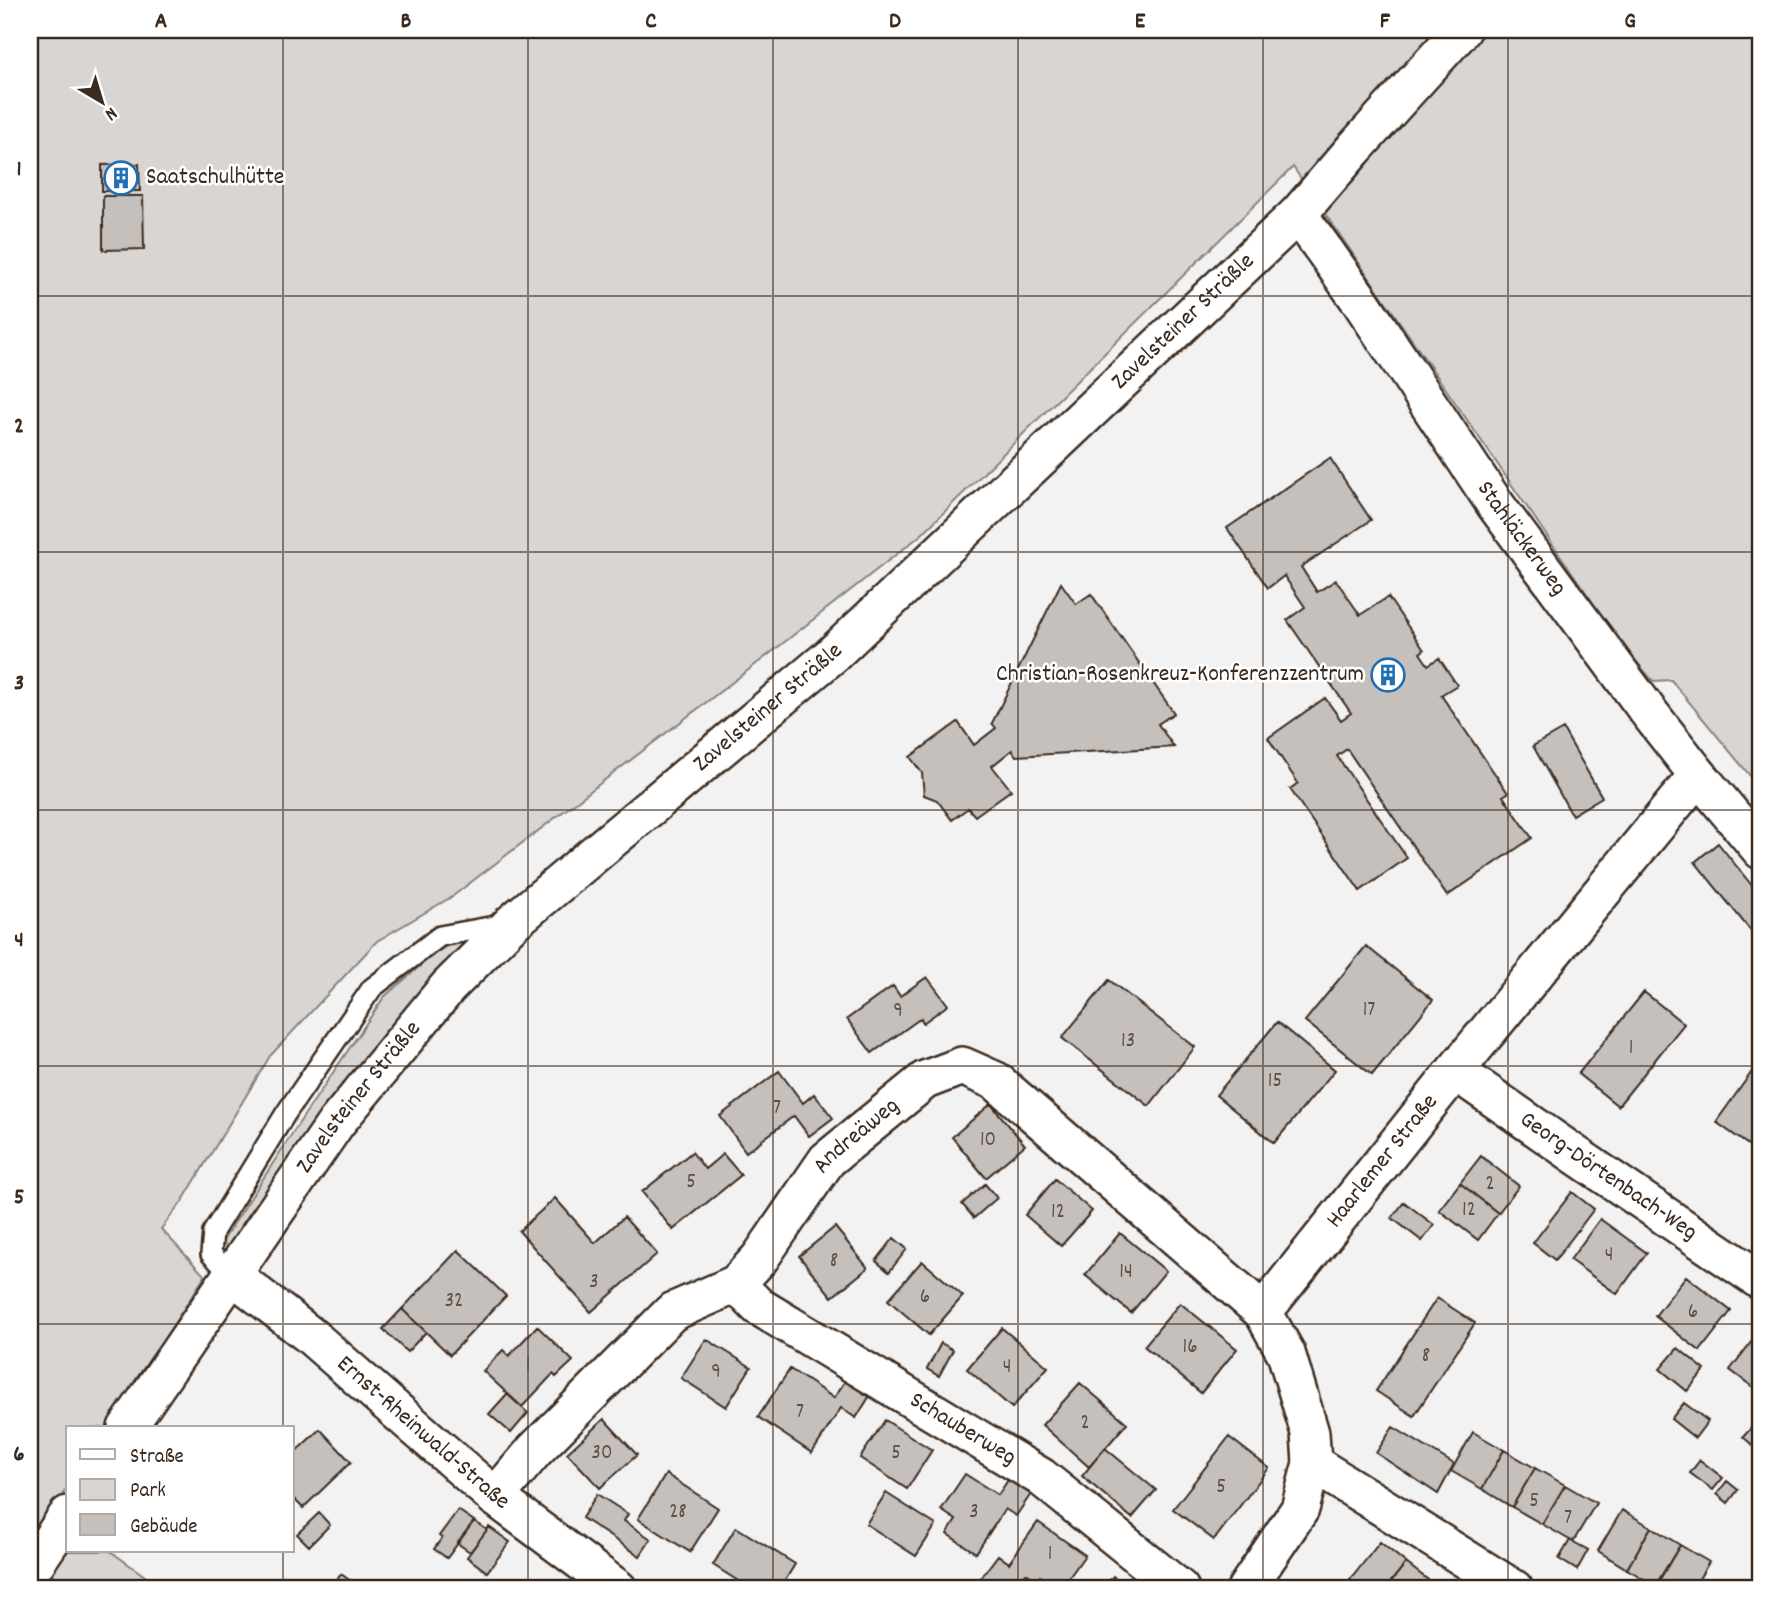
<svg xmlns="http://www.w3.org/2000/svg" width="1791" height="1619" viewBox="0 0 1791 1619" font-family="Dekko,sans-serif">
  <rect width="100%" height="100%" fill="#f3f2f2"/>
  <filter id="ink" filterUnits="userSpaceOnUse"><feTurbulence type="fractalNoise" baseFrequency=".0143" numOctaves="2"/><feDisplacementMap in="SourceGraphic" scale="14" xChannelSelector="R" yChannelSelector="G"/><feConvolveMatrix kernelMatrix="1 2 1 2 8 2 1 2 1" color-interpolation-filters="sRGB"/></filter>
  <g filter="url(#ink)">
    <path fill="#d8d5d2" stroke="#8a8078" stroke-width="2" d="M30 30H1761V789L1671 680 1653 681 1622 645 1293 167 921 535 768 655 453 896 377 941 270 1056 182 1202 161 1229 205 1276 106 1428H68V1486L30 1545Z
      M460 938 464 950 232 1250 222 1242 301 1120 384 997 434 954Z
      M68 1544V1551H110L163 1589H39Z"/>
    <path fill="#c6c0bd" stroke="#3b2a1e" stroke-width="2" d="M139 164 140 191H102V165Z
      M103 196H143L144 249 103 250Z
      M1330 458 1371 520 1301 567 1317 592 1336 580 1360 615 1388 597 1424 650 1420 653 1428 665 1439 658 1457 685 1441 695 1508 793 1503 796 1532 838 1447 896 1347 749 1337 756 1407 858 1360 891 1290 789 1298 783 1268 738 1325 698 1341 720 1351 713 1287 620 1305 607 1284 576 1268 588 1227 528Z
      M1061 583 1076 604 1091 594 1174 713 1158 724 1174 747 1016 756 1012 750 992 766 1011 790 975 816 968 808 952 820 937 800 924 795 922 773 910 757 958 722 974 745 996 728 992 723Z
      M1563 729 1602 797 1572 815 1533 746Z
      M1718 843 1761 897V929L1754 935 1695 862Z
      M1366 946 1433 1000 1372 1075 1305 1021Z
      M927 977 948 1005 923 1023 921 1018 872 1053 847 1019 893 986 900 996Z
      M1109 980 1195 1047 1149 1106 1062 1038Z
      M1644 992 1684 1024 1618 1106 1578 1074Z
      M1277 1022 1335 1070 1274 1143 1216 1095Z
      M1761 1059V1139L1754 1149 1716 1122Z
      M779 1071 803 1103 814 1094 833 1118 809 1136 794 1116 746 1152 720 1116Z
      M991 1104 1025 1145 986 1178 952 1137Z
      M692 1152 705 1169 723 1154 741 1175 673 1230 642 1192Z
      M1481 1156 1519 1186 1498 1213 1460 1183Z
      M1055 1179 1092 1211 1061 1246 1025 1215Z
      M1460 1183 1498 1213 1478 1240 1439 1210Z
      M985 1184 997 1198 974 1218 962 1204Z
      M1572 1192 1594 1209 1555 1260 1533 1243Z
      M555 1198 595 1243 624 1217 657 1254 591 1312 519 1231Z
      M1404 1202 1434 1225 1422 1241 1392 1218Z
      M1600 1219 1647 1253 1617 1294 1570 1260Z
      M835 1227 868 1268 832 1297 799 1256Z
      M1120 1233 1166 1271 1131 1313 1085 1275Z
      M894 1238 907 1249 889 1272 876 1261Z
      M458 1250 506 1296 450 1355 402 1309Z
      M922 1261 963 1296 929 1335 888 1300Z
      M1686 1276 1731 1311 1700 1351 1655 1316Z
      M1437 1298 1475 1323 1414 1416 1376 1391Z
      M1180 1303 1237 1349 1201 1393 1144 1346Z
      M402 1309 426 1332 407 1352 383 1329Z
      M537 1326 573 1361 556 1377 553 1374 522 1407 483 1371 503 1350 509 1356Z
      M1002 1328 1048 1367 1012 1408 967 1369Z
      M1758 1333 1761 1336V1393L1730 1370Z
      M706 1339 751 1367 726 1407 681 1378Z
      M941 1343 953 1350 939 1376 927 1369Z
      M1678 1348 1705 1370 1687 1391 1660 1369Z
      M790 1369 834 1398 847 1378 871 1394 856 1418 841 1408 812 1453 758 1417Z
      M1080 1383 1127 1423 1089 1467 1042 1425Z
      M507 1394 528 1413 511 1433 489 1414Z
      M1684 1403 1708 1421 1695 1438 1671 1419Z
      M604 1419 637 1455 600 1488 567 1453Z
      M885 1420 932 1450 907 1489 860 1458Z
      M1393 1427 1454 1464 1438 1494 1376 1453Z
      M1752 1427 1761 1434V1441L1756 1448 1743 1437Z
      M320 1429 351 1462 303 1508 292 1497V1455Z
      M1473 1432 1504 1450 1482 1489 1451 1471Z
      M1229 1437 1269 1468 1214 1540 1173 1509Z
      M1105 1448 1156 1490 1132 1518 1082 1476Z
      M1504 1450 1535 1468 1512 1507 1482 1489Z
      M1700 1460 1723 1478 1713 1490 1690 1473Z
      M1535 1468 1565 1485 1542 1524 1512 1507Z
      M666 1474 718 1508 690 1552 638 1519Z
      M965 1474 998 1495 1010 1477 1033 1491 1016 1516 1005 1509 976 1553 947 1534 956 1520 941 1510Z
      M1727 1481 1738 1490 1728 1503 1717 1494Z
      M1565 1485 1596 1503 1573 1542 1542 1524Z
      M886 1493 936 1525 916 1556 866 1524Z
      M597 1494 628 1514 624 1521 651 1539 640 1556 582 1518Z
      M458 1510 474 1521 447 1558 434 1549 442 1538 439 1536Z
      M1622 1510 1651 1527 1627 1569 1598 1551Z
      M319 1513 330 1525 309 1546 297 1534Z
      M474 1521 487 1530 470 1552 457 1543Z
      M1038 1522 1085 1555 1061 1589 1040 1576 1037 1580 1026 1573 1014 1589H995L980 1579 998 1555 1009 1563Z
      M489 1527 510 1542 487 1572 467 1557Z
      M736 1527 795 1564 780 1589H751L713 1565Z
      M1651 1527 1680 1545 1656 1586 1627 1569Z
      M1570 1540 1588 1550 1577 1570 1559 1559Z
      M1380 1542 1406 1563 1385 1589H1361L1350 1580Z
      M1680 1545 1709 1562 1693 1589H1673L1658 1581Z
      M1406 1563 1432 1583 1427 1589H1385Z
      M341 1574 362 1589H331Z
      M1113 1576 1130 1589H1102Z
      M1734 1578 1756 1589H1728Z"/>
    <g fill="none" stroke-linecap="round" stroke-linejoin="round">
      <defs>
        <path id="service" d="M232 1275 211 1254 213 1232 286 1113 372 988 440 936 506 924"/>
        <g id="minor">
          <path id="s1" d="M1298 214 1359 299 1495 504 1647 710 1698 775 1761 850"/>
          <path id="s2" d="M1455 1071 1577 1156 1761 1281"/>
          <path id="s3" d="M232 1275 312 1337 495 1497 618 1589"/>
          <path id="s4" d="M736 1284 758 1306 1041 1477 1180 1589"/>
          <path id="s5" d="M127 1428 336 1123 448 987 512 923 831 656 1298 214 1354 149 1462 30"/>
          <path d="M1312 1463 1514 1589"/>
          <path id="s6" d="M495 1497 535 1450 672 1312 736 1284 760 1258 827 1160 925 1080 962 1066 996 1081 1263 1312"/>
          <path d="M30 1571 68 1515"/>
          <path id="s7" d="M1246 1589 1300 1509 1312 1463 1310 1433 1286 1353 1263 1312 1455 1071 1698 775"/>
        </g>
      </defs>
      <use href="#service" stroke="#3b2a1e" stroke-width="24"/>
      <use href="#minor" stroke="#3b2a1e" stroke-width="42"/>
      <use href="#service" stroke="#fff" stroke-width="19"/>
      <use href="#minor" stroke="#fff" stroke-width="37"/>
    </g>
  </g>
  <path fill="none" stroke="#3b2a1e" stroke-width="2" stroke-opacity="0.55" d="M283 30V1428M528 30V1589M773 30V1589M1018 30V1589M1263 30V1589M1508 30V1589M30 296H1761M30 552H1761M30 810H1761M30 1066H1761M30 1324H1761M283 1551V1589"/>
  <defs>
    <symbol id="building-ring" viewBox="-11 -11 22 22"><circle r="9.5" fill="#fff" stroke="#1f6fb2" stroke-width="1.5"/><path d="M-4-6H4V6H1V3H-1V6H-4ZM-2.5-4.3h1.7v1.8h-1.7ZM.8-4.3h1.7v1.8H.8ZM-2.5-1h1.7V.8h-1.7ZM.8-1h1.7V.8H.8Z" fill="#1f6fb2"/></symbol>
  </defs>
  <g fill-rule="evenodd">
    <use href="#building-ring" x="102" y="159" width="38" height="38"/>
    <use href="#building-ring" x="1369" y="656" width="38" height="38"/>
  </g>
  <g text-anchor="middle" dominant-baseline="central" stroke-width="5" stroke-linejoin="round" paint-order="stroke">
    <g font-size="21" fill="#5e5046">
      <text x="1369" y="1011">17</text>
      <text x="898" y="1012">9</text>
      <text x="1128" y="1042">13</text>
      <text x="1631" y="1049">1</text>
      <text x="1275" y="1082">15</text>
      <text x="777" y="1109">7</text>
      <text x="988" y="1141">10</text>
      <text x="691" y="1183">5</text>
      <text x="1490" y="1185">2</text>
      <text x="1469" y="1211">12</text>
      <text x="1058" y="1213">12</text>
      <text x="1609" y="1256">4</text>
      <text x="834" y="1262">8</text>
      <text x="1126" y="1273">14</text>
      <text x="594" y="1283">3</text>
      <text x="925" y="1298">6</text>
      <text x="454" y="1302">32</text>
      <text x="1693" y="1313">6</text>
      <text x="1190" y="1348">16</text>
      <text x="1426" y="1357">8</text>
      <text x="528" y="1366">1</text>
      <text x="1007" y="1368">4</text>
      <text x="716" y="1373">9</text>
      <text x="800" y="1413">7</text>
      <text x="1085" y="1424">2</text>
      <text x="602" y="1454">30</text>
      <text x="896" y="1454">5</text>
      <text x="1221" y="1488">5</text>
      <text x="1534" y="1502">5</text>
      <text x="678" y="1513">28</text>
      <text x="974" y="1513">3</text>
      <text x="1568" y="1519">7</text>
      <text x="1050" y="1555">1</text>
    </g>
    <g font-size="24" fill="#3b2a1e" stroke="#fff" text-anchor="start">
      <text x="146" y="178">Saatschulhütte</text>
      <text x="1364" y="675" text-anchor="end">Christian-Rosenkreuz-Konferenzzentrum</text>
    </g>
    <g font-size="24" fill="#3b2a1e" stroke="#fff">
      <text stroke="none"><textPath href="#s5" startOffset="1538">Zavelsteiner Sträßle</textPath></text>
      <text stroke="none"><textPath href="#s1" startOffset="394">Stahläckerweg</textPath></text>
      <text stroke="none"><textPath href="#s5" startOffset="971">Zavelsteiner Sträßle</textPath></text>
      <text stroke="none"><textPath href="#s5" startOffset="404">Zavelsteiner Sträßle</textPath></text>
      <text stroke="none"><textPath href="#s6" startOffset="518">Andreäweg</textPath></text>
      <text stroke="none"><textPath href="#s7" startOffset="497">Haarlemer Straße</textPath></text>
      <text stroke="none"><textPath href="#s2" startOffset="186">Georg-Dörtenbach-Weg</textPath></text>
      <text stroke="none"><textPath href="#s4" startOffset="270">Schauberweg</textPath></text>
      <text stroke="none"><textPath href="#s3" startOffset="248">Ernst-Rheinwald-Straße</textPath></text>
    </g>
  </g>
  <rect width="1791" height="1619" fill="none" stroke="#fff" stroke-width="77"/>
  <rect x="66" y="1426" width="228" height="126" fill="#ffffff" stroke="#b1aaa5" stroke-width="2"/>
  <rect x="80" y="1449" width="35" height="10" fill="#ffffff" stroke="#b1aaa5" stroke-width="2"/>
  <text x="130" y="1462" font-size="21" fill="#3b2a1e">Straße</text>
  <rect x="80" y="1479" width="35" height="21" fill="#d8d5d2" stroke="#b1aaa5" stroke-width="2"/>
  <text x="130" y="1496" font-size="21" fill="#3b2a1e">Park</text>
  <rect x="80" y="1514" width="35" height="21" fill="#c6c0bd" stroke="#b1aaa5" stroke-width="2"/>
  <text x="130" y="1532" font-size="21" fill="#3b2a1e">Gebäude</text>
  <g transform="translate(102 102) rotate(142)" stroke="#ffffff" stroke-width="5" paint-order="stroke">
  <path d="M0-5L12 26L0 18L-12 26Z" fill="#3b2a1e"/>
  <text y="-10" font-size="19" font-weight="bold" text-anchor="middle" fill="#3b2a1e">N</text>
  </g>
  <rect x="38" y="38" width="1714" height="1542" fill="none" stroke="#3b2a1e" stroke-width="2.5"/>
  <g font-size="23" text-anchor="middle" font-weight="bold" fill="#3b2a1e">
    <text x="161" y="27">A</text>
    <text x="406" y="27">B</text>
    <text x="651" y="27">C</text>
    <text x="895" y="27">D</text>
    <text x="1140" y="27">E</text>
    <text x="1385" y="27">F</text>
    <text x="1630" y="27">G</text>
    <text x="19" y="175">1</text>
    <text x="19" y="432">2</text>
    <text x="19" y="689">3</text>
    <text x="19" y="946">4</text>
    <text x="19" y="1203">5</text>
    <text x="19" y="1460">6</text>
  </g>
</svg>
